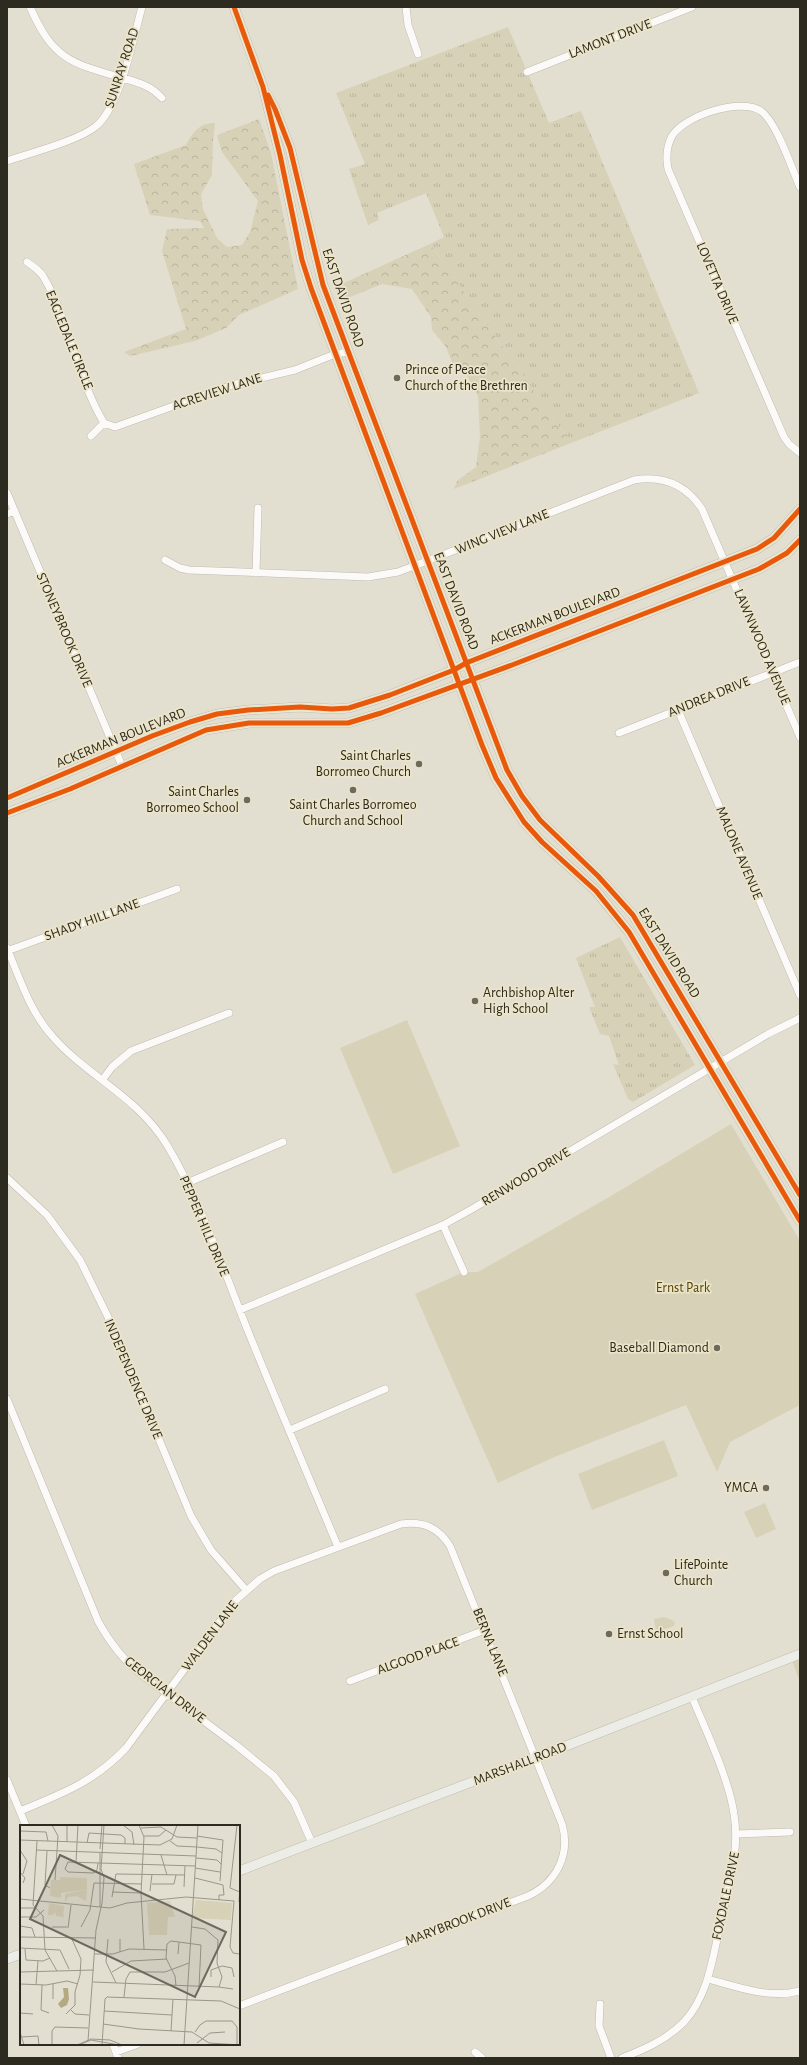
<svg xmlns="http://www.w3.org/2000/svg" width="807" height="2065" viewBox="0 0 807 2065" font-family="'Alegreya Sans',sans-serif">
  <defs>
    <pattern id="grass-tufts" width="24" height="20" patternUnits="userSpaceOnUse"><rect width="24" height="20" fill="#d7d1b7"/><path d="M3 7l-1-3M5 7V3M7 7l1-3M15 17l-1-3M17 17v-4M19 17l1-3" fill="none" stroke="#b9b49d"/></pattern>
    <pattern id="forest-crowns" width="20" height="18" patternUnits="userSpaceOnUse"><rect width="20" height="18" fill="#d7d1b7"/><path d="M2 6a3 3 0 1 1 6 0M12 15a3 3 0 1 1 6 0" fill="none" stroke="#b9b49d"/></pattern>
  </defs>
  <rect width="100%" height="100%" fill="#e3dfd0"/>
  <path fill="url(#grass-tufts)" d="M508 27 549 123 581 111 699 393 571 443 430 244 444 237 426 193 377 213 379 220 368 225 349 169 365 164 336 93Z
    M620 937 695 1065 633 1102 628 1099 613 1064 619 1065 609 1036 600 1034 589 1007H595L576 958Z"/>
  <path fill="url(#forest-crowns)" d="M259 119 271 153 298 289 239 315 226 328 195 341 130 356 124 352 186 329 162 251 167 229 204 228 200 221 150 215 134 164 186 145C193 132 199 123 215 123L213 141 212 175 201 194 203 209 217 238 227 247 242 245 250 232 258 201 222 152 217 135Z
    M430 244 571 443 454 489 457 481 476 467 480 437 478 396 466 373 452 362 446 347 432 330 431 317 412 289 382 284 340 301 335 287Z"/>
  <path fill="#d7d1b7" d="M407 1020 460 1146 393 1174 340 1048Z
    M731 1124 800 1241V1405L730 1442 717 1472 686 1405 552 1458 498 1483 415 1294 464 1272H478L611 1196Z
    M664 1440 678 1476 592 1510 578 1474Z
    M765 1503 776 1529 756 1538 744 1512Z
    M664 1617 672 1620 675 1623 674 1626 656 1632 654 1619Z
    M800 1654V1682L791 1658Z"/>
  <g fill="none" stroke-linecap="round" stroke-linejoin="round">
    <defs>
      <path id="street" d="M30 7C53 59 70 63 122 78 138 82 151 86 162 98
        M406 7 408 25 418 54
        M527 72 692 7
        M7 161C30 153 77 141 95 127 120 108 133 39 142 7
        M800 187C791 167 777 123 761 111 740 97 684 116 672 136 666 147 666 158 668 169L784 437 789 444 800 453
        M27 262C33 266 39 270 43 276 70 322 77 378 104 423
        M104 423 115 427 232 385 295 370 335 354 349 352
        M91 436 104 423
        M7 493 122 766
        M7 514 15 511
        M165 560 180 568 189 570 368 577 398 572 427 561 634 480C664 475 686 485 702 509L800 737
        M256 573 258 508
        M678 710 800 995
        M619 733 800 662
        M7 948C20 979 30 1012 53 1037 88 1077 137 1096 167 1145 200 1200 224 1271 248 1331 277 1403 308 1475 338 1547
        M7 951 177 889
        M103 1079 112 1067 131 1051 229 1013
        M7 1178 47 1215 80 1260 108 1317 191 1516 211 1550 246 1590
        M187 1183 283 1142
        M443 1225 464 1272
        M240 1310 443 1225 472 1209 768 1034 800 1018
        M7 1399 98 1621C110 1643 123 1660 142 1675L236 1745 274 1776 294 1802 312 1843
        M290 1430 385 1389
        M350 1681 485 1630
        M7 1780 26 1826
        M20 1811C63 1793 94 1782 126 1748L235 1601 260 1579 274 1571 401 1524C423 1521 438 1527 450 1546L562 1824C571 1855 556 1883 528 1896L239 2006
        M736 1834 790 1832
        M708 1979C737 1987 769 1999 800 1991
        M600 2004 599 2026 611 2058
        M113 2044 118 2058
        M116 2052 138 2044
        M475 2052 482 2058
        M622 2058C645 2049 666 2040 684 2022 709 1995 713 1955 721 1921 729 1885 740 1850 734 1814 729 1779 706 1731 692 1697"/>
      <path id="secondary" d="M234 7 263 87 280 155 302 260 311 288 482 745 496 778 524 822 542 842 596 891 629 932 800 1221
        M267 95 275 109 290 148 323 285 507 770 522 796 540 820 598 876 633 915 800 1195
        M7 798 152 736 190 722 217 714 248 710 300 707 332 709 349 708 390 695 454 670 466 663 757 549 774 538 800 509
        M7 813 70 789 206 730 249 723H348L381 713 512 665 759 569 787 553 800 540
        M239 1871 571 1744 800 1654
        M7 1959 21 1954"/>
    </defs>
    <use href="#street" stroke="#bebbaf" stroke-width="8"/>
    <use href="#secondary" stroke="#bebbaf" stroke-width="10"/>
    <use href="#street" stroke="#fbfaf8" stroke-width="7"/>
    <use href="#secondary" stroke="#edede8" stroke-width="9"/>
    <defs>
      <path id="cycleway" d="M234 7 263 87 280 155 302 260 311 288 482 745 496 778 524 822 542 842 596 891 629 932 800 1221
        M268 95 275 109 290 148 323 285 507 770 522 796 540 820 598 876 633 915 800 1195
        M7 798 152 736 190 722 217 714 248 710 300 707 332 709 349 708 390 695 454 670 466 663 757 549 774 538 800 509
        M7 813 70 789 206 730 249 723H348L381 713 512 665 759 569 787 553 800 540"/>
    </defs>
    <use href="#cycleway" stroke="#ebe4c8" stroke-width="8"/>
    <use href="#cycleway" stroke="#e8590c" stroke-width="5"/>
  </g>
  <g fill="#6d695d" stroke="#ebe4c8" stroke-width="1.5">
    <circle cx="397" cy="378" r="4"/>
    <circle cx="419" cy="764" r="4"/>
    <circle cx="353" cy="790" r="4"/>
    <circle cx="247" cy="800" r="4"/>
    <circle cx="475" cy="1001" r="4"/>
    <circle cx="717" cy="1348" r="4"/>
    <circle cx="766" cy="1488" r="4"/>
    <circle cx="666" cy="1573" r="4"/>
    <circle cx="609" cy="1634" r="4"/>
  </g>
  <g text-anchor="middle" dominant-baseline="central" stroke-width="3.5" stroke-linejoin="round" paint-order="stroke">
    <g font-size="14" fill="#2d2a1f" stroke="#ebe4c8">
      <text transform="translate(610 39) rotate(-21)">LAMONT DRIVE</text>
      <text transform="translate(122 68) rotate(-72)">SUNRAY ROAD</text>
      <text transform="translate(717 283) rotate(67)">LOVETTA DRIVE</text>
      <text transform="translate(343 298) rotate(71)">EAST DAVID ROAD</text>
      <text transform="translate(69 340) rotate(68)">EAGLEDALE CIRCLE</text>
      <text transform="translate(217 392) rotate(-18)">ACREVIEW LANE</text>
      <text transform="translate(502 532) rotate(-22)">WING VIEW LANE</text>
      <text transform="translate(456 601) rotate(69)">EAST DAVID ROAD</text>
      <text transform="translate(555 616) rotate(-21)">ACKERMAN BOULEVARD</text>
      <text transform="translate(64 630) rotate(67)">STONEYBROOK DRIVE</text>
      <text transform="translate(762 647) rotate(67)">LAWNWOOD AVENUE</text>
      <text transform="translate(709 697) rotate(-22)">ANDREA DRIVE</text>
      <text transform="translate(121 738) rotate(-22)">ACKERMAN BOULEVARD</text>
      <text transform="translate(739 853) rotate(67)">MALONE AVENUE</text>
      <text transform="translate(92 920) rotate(-20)">SHADY HILL LANE</text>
      <text transform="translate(669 953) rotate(58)">EAST DAVID ROAD</text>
      <text transform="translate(526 1177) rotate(-31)">RENWOOD DRIVE</text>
      <text transform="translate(204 1226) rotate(67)">PEPPER HILL DRIVE</text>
      <text transform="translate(133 1379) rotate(67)">INDEPENDENCE DRIVE</text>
      <text transform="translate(210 1636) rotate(-53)">WALDEN LANE</text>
      <text transform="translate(490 1642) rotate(68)">BERNA LANE</text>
      <text transform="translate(418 1656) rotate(-20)">ALGOOD PLACE</text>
      <text transform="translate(165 1690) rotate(38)">GEORGIAN DRIVE</text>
      <text transform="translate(520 1764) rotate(-21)">MARSHALL ROAD</text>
      <text transform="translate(726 1896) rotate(-78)">FOXDALE DRIVE</text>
      <text transform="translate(458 1922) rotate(-21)">MARYBROOK DRIVE</text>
    </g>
    <g font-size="14" fill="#2d2a1f" stroke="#ebe4c8" text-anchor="start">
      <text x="405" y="370">Prince of Peace<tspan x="405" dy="16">Church of the Brethren</tspan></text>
      <text x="411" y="756" text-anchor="end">Saint Charles<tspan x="411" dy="16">Borromeo Church</tspan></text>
      <text x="239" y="792" text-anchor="end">Saint Charles<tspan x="239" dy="16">Borromeo School</tspan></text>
      <text x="353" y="805" text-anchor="middle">Saint Charles Borromeo<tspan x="353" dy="16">Church and School</tspan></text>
      <text x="483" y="993">Archbishop Alter<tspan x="483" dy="16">High School</tspan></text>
      <text x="709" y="1348" text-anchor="end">Baseball Diamond</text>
      <text x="758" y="1488" text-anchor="end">YMCA</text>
      <text x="674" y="1565">LifePointe<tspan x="674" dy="16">Church</tspan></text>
      <text x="617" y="1634">Ernst School</text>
    </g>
    <g font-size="14" fill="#544600" stroke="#ebe4c8">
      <text x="683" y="1288">Ernst Park</text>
    </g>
  </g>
  <g transform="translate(20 1825)">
    <rect width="220" height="220" fill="#e3dfd0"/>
    <path d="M40 52 67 53V65L41 68V73L30 71 31 55H40Z" fill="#d7d1b7"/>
    <path d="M67 65 66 76 57 71 48 72 45 78V69ZM29 78 44 81 43 97V92L36 91 35 87 33 90H28Z" fill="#d7d1b7"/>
    <path d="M176 75 212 78 211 95 172 93ZM150 76 155 92H148L147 110H129L127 78Z" fill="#d7d1b7"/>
    <path d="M43 163H48L49 174 47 180 41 183 38 179 44 172Z" fill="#b4aa81"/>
    <path fill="none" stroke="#9a9789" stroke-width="1" d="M32 0 38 11 35 55M103 0 112 7 114 20M119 0 124 12 121 68 124 124M217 0 210 63 220 67M121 3 141 2 157 12 177 13M0 6 26 7 28 16M124 11H139L146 5M177 11 203 15 200 56M0 15 140 20 152 14 157 0M17 16 13 80 23 91 25 125 37 146M150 16 157 21 177 22M47 17V0M67 18 69 8 101 10 105 13V19M177 22 196 24 202 28M80 24 82 0M0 25 7 36 3 49M16 25 176 31M27 26 25 60 30 63M80 28V82M141 30 147 50M176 33 197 35 201 39M56 37 58 0M78 38 77 45 74 48 48 47 45 44 48 37 175 41M175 43 200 47M0 47 5 53 3 58M175 53 203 60 204 70H199V75M132 59H154L156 50M164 62 165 41M130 66 132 49M92 67 121 68M92 72 96 49 165 50M0 74 90 83 107 78 166 72 214 76M214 76 210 122 213 128 220 129M219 77 220 60M0 83H14M0 92H16L24 85M0 101 12 103 15 112M32 102H47M61 102 70 85 74 58 122 59M172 102 185 104 198 115 197 138 202 152 199 162M48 103 51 80M0 112 76 113M88 114 86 137 96 158M100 114V127M0 123 40 125 49 144M5 124 6 135 23 136 30 133M75 129H93L109 124 147 125M158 129 159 117M0 147 74 145M92 147 111 136 147 134M191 152V145L202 141 212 143 214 152M73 157 199 162M0 159 26 160 47 156 58 159M33 159V174M16 160 18 136M22 160 21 185 29 188M156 161 155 151 146 133 147 119 151 116 181 120 179 162M199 162 213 164M104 172 106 154 110 147H145L169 138M51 185 55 189 69 190M84 186 152 190M0 188 13 189M46 189 55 180V167L60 150 61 134 51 112M83 199 119 204 172 207 189 218 220 220M151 206 153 174M0 207 4 220M175 207 180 200 186 196H212L217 202V220M2 212 18 211 19 220M68 216 76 105 82 78 84 53 81 44 84 0M177 218 190 208 205 207M32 220V206L35 202 68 203M57 220 71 214 90 215 102 220M59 220 71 215 99 220M82 220 85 174 87 172 201 176 220 184M164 220 178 0"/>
    <path fill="#6d695d" fill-opacity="0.15" stroke="#6d695d" stroke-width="2" d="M40 30 206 107 175 172 10 94Z"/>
    <rect width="220" height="220" fill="none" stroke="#2d2a1f" stroke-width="2"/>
  </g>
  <rect width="807" height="2065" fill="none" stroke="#2d2a1f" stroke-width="16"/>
</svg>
